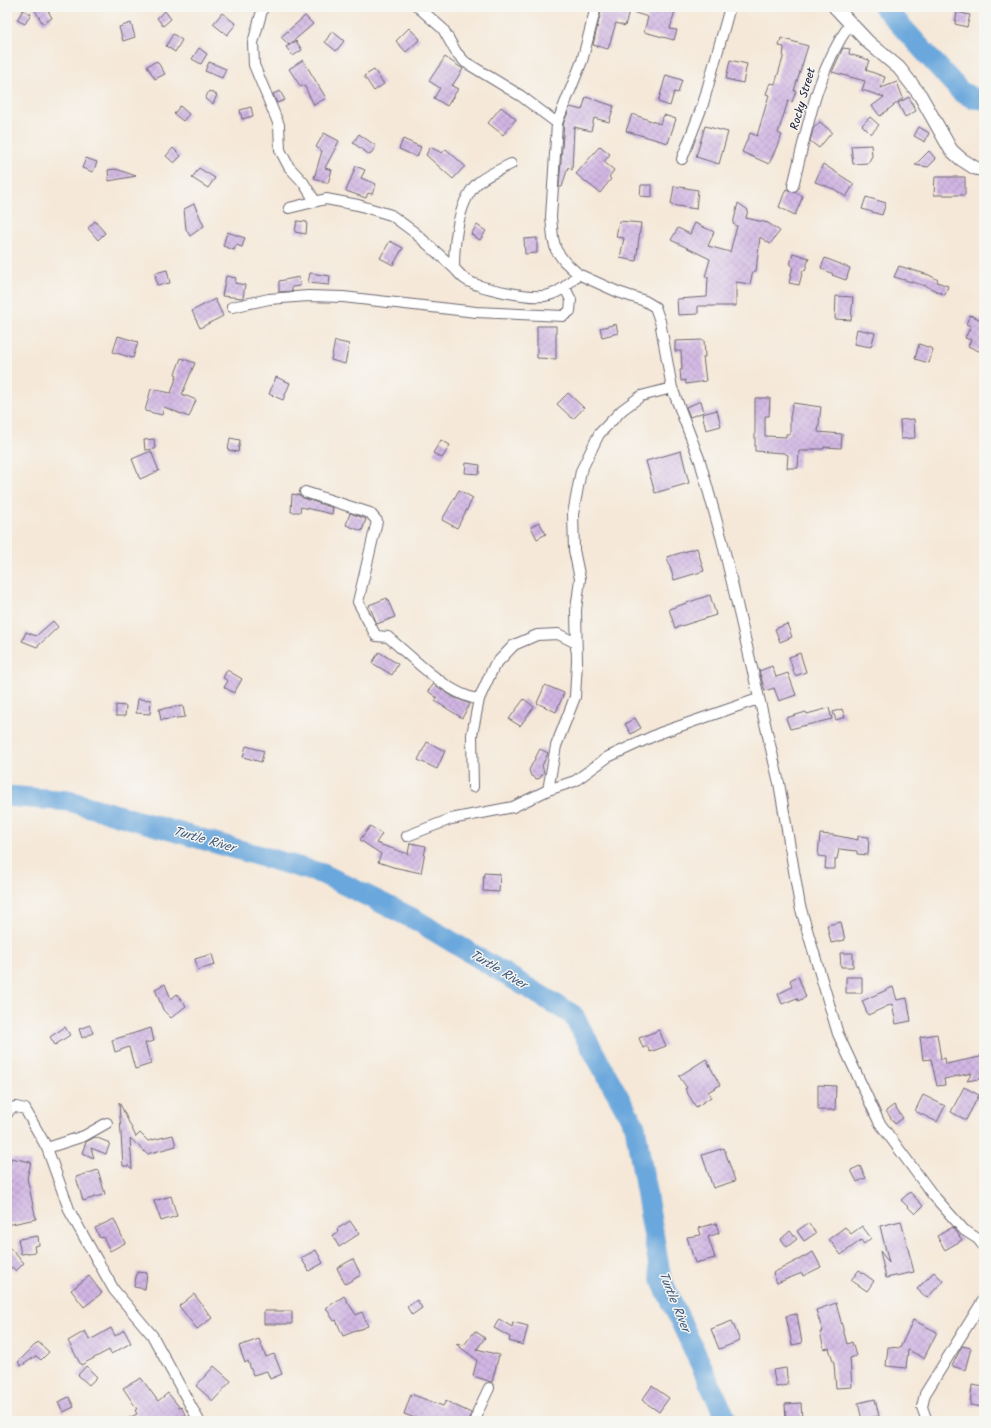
<svg xmlns="http://www.w3.org/2000/svg" width="991" height="1428" viewBox="0 0 991 1428" font-family="Kalam,sans-serif">
  <defs>
    <pattern id="building-cross-hatch" width="8" height="8" patternUnits="userSpaceOnUse"><rect width="8" height="8" fill="#d1b6e3"/><path d="M0 0l8 8M0 8l8-8" fill="none" stroke="#b39cc4"/></pattern>
  </defs>
  <rect width="100%" height="100%" fill="#f6f6f2"/>
  <filter id="ink" filterUnits="userSpaceOnUse"><feTurbulence type="fractalNoise" baseFrequency=".025" numOctaves="2"/><feDisplacementMap in="SourceGraphic" scale="8" xChannelSelector="R" yChannelSelector="G"/><feConvolveMatrix kernelMatrix="1 2 1 2 8 2 1 2 1" color-interpolation-filters="sRGB"/></filter>
  <filter id="wash" filterUnits="userSpaceOnUse"><feTurbulence type="fractalNoise" baseFrequency=".012" numOctaves="4" result="noise"/><feDisplacementMap in="SourceGraphic" scale="16" xChannelSelector="R" yChannelSelector="G"/><feGaussianBlur stdDeviation="0.9" result="paint"/><feColorMatrix in="noise" values="0 0 0 0 0 0 0 0 0 0 0 0 0 0 0 0 0 1.4 0 .05"/><feComposite in="paint" operator="in"/></filter>
  <g filter="url(#wash)">
    <rect width="100%" height="100%" fill="#f5e8d8"/>
    <g fill="none" stroke-linecap="round" stroke-linejoin="round">
      <path stroke="#6aa7dc" stroke-width="21" d="M884 7 961 92 973 98 984 99
        M7 796 69 801 323 874 416 920 573 1015 635 1126 661 1279 727 1421"/>
    </g>
    <g id="blocks">
      <path fill="url(#building-cross-hatch)" d="M33 7H46L52 18 43 24Z
        M602 7H676L670 29 677 30 674 40 644 32 648 17 629 11 625 26 616 23 608 49 593 45Z
        M23 10 31 14 25 24 17 20Z
        M165 11 171 19 163 26 157 18Z
        M957 12 970 15 967 27 955 24Z
        M222 13 236 24 227 35 213 24Z
        M305 16 313 24 289 45 281 37Z
        M131 23 135 37 123 41 119 27Z
        M409 28 420 39 406 52 396 41Z
        M332 31 344 41 336 51 325 42Z
        M173 34 182 40 175 52 166 46Z
        M781 38 808 46 794 91H796L792 102 788 101 778 133 782 135 769 164 742 152 750 133 757 136 769 95 766 94 770 83 775 84 783 58 784 47 779 46Z
        M296 41 302 50 293 56 286 47Z
        M199 48 207 54 201 64 192 59Z
        M843 48 850 49 849 54 869 60 866 70 885 77 881 88 897 82 903 98 880 116 872 106 884 97 862 90 865 81 832 72Z
        M445 57 463 69 452 86 458 89 447 106 434 98 440 88 429 81Z
        M303 60 326 98 314 105 304 85 301 87 289 69Z
        M730 60 747 64 743 83 726 79Z
        M157 61 165 74 155 79 147 66Z
        M209 62 226 69 222 78 205 71Z
        M374 70 384 84 374 91 364 76Z
        M666 75 682 80 678 93 674 92 670 106 658 102Z
        M209 91 217 95 213 104 205 99Z
        M280 91 285 100 277 103 273 94Z
        M586 97 614 106 609 122 594 118 591 131 574 127 572 170 568 167 562 187H559L564 122 570 107 582 110Z
        M909 97 916 111 905 117 898 103Z
        M180 106 189 114 183 121 174 114Z
        M251 107 253 116 242 119 240 110Z
        M501 107 516 119 503 135 488 123Z
        M632 114 660 124 664 115 676 119 668 143 626 131Z
        M870 117 879 125 871 134 862 125Z
        M820 122 832 132 819 148 810 141 813 129Z
        M705 126 728 132 719 164 696 157Z
        M919 127 929 133 925 142 914 136Z
        M324 133 339 141 325 168 332 170 328 183 314 178 322 151 316 147Z
        M359 134 376 146 370 155 353 143Z
        M403 139 421 147 417 157 399 149Z
        M871 145 872 156 868 163 853 164 851 146Z
        M600 146 610 154 604 162 614 170 609 177 611 179 600 193 576 174Z
        M430 147 442 153 446 149 465 166 453 179 426 155Z
        M173 148 181 156 174 163 166 156Z
        M929 151 936 159 928 167 915 165Z
        M86 158 97 162 93 172 82 168Z
        M823 164 854 184 846 197 834 189 815 182Z
        M356 166 365 170 361 178 376 184 372 194 368 193 366 198 346 191Z
        M199 168 215 178 208 188 192 178Z
        M116 169 136 176 109 181 108 170Z
        M935 177H965V195H934Z
        M641 185H652V197L640 196Z
        M674 186 698 190 696 209 671 205Z
        M786 189 803 196 795 215 779 207Z
        M866 197 886 203 882 215 862 209Z
        M738 203 748 210 746 218 768 223 780 231 770 244 760 237 756 271H753L750 284 736 282V306H698V314L678 315 677 299 707 297 708 277H705L710 259 671 240 678 228 690 234 695 223 714 232 708 246 730 252 737 226 733 224Z
        M194 204 204 226 190 236 186 229 184 209Z
        M95 221 105 233 98 240 88 228Z
        M297 221 307 222 306 234 295 232Z
        M619 221 641 223 636 261 620 258 624 238 616 237Z
        M477 225 486 231 480 240 471 234Z
        M227 232 245 238 242 247 236 245 234 250 223 246Z
        M537 238V253L525 254 524 239Z
        M390 241 403 248 393 265 380 258Z
        M793 253 809 258 805 271 803 270 799 285 789 283 793 266 790 265Z
        M825 258 850 268 846 280 832 275 833 274 821 268Z
        M899 266 929 275 938 280 937 282 948 286 945 295 926 286 894 277Z
        M167 270 170 283 157 285 155 273Z
        M310 273 330 276 329 285 308 283Z
        M226 276 236 278 235 283 245 285 243 298 222 296Z
        M299 277 300 286 292 287V291L279 292V281Z
        M836 296 853 297 851 320 835 319Z
        M215 299 223 316 200 328 192 311Z
        M970 315 984 321V344L981 352 968 346 971 340 965 338 971 326 966 324Z
        M616 324 618 333 602 337 600 328Z
        M537 326H556V359L537 358Z
        M857 329 875 333 871 347 854 344Z
        M118 336 138 342 133 358 113 352Z
        M704 340 705 357H703L706 381 686 384 685 380 681 381 680 370H682L681 351H675V341Z
        M335 341 349 344 345 364 331 360Z
        M919 344 933 349 929 363 915 359Z
        M181 358 195 363 182 394 196 400 189 417 164 407 162 415 145 411 151 389 171 393 177 375 175 374Z
        M276 377 290 383 283 400 269 394Z
        M568 393 584 408 573 419 557 404Z
        M755 398H770L769 416H765V436L786 437V434H790V417L793 403 821 407 818 432 842 434 841 448 824 447V449H810V451H799L798 468H787L788 455 784 453 755 451Z
        M701 401 704 412 690 417 686 407Z
        M717 410 721 426 706 430 702 414Z
        M914 419 915 438 901 439 900 420Z
        M230 438 240 440 238 452 228 450Z
        M154 439 155 449 145 450 144 440Z
        M441 440 450 445 442 458 433 453Z
        M151 451 159 471 140 479 132 459Z
        M681 451 689 483 655 493 646 461Z
        M466 463 480 465 479 474 465 473Z
        M459 490 473 498 457 528 442 520Z
        M292 494 299 495 303 498 333 508 332 514 301 507 300 512H291Z
        M350 513 366 519 362 531 346 525Z
        M539 522 546 534 537 539 531 527Z
        M697 548 704 571 674 580 667 557Z
        M710 595 716 615 675 628 669 609Z
        M387 598 395 617 377 624 369 605Z
        M53 621 58 627 37 647 22 641 26 632 36 636Z
        M787 624 792 637 780 642 775 629Z
        M379 652 398 664 392 675 372 663Z
        M800 653 806 672 795 676 789 657Z
        M772 666 776 677 788 673 796 695 779 701 774 688 765 691 759 671Z
        M227 670 242 679 234 693 224 687 228 681 223 678Z
        M434 684 453 697 470 704 462 718 435 701 437 698 428 691Z
        M545 685 564 693 556 712 537 703Z
        M138 699 151 700 150 714 136 713Z
        M524 699 534 707 520 726 509 719Z
        M116 705 126 706 125 716H116Z
        M183 706 185 717 161 720 159 709Z
        M829 708 832 719 790 729 786 718 806 712 807 714Z
        M842 709 845 717 836 720 833 712Z
        M635 718 641 728 631 734 625 724Z
        M427 742 445 751 437 769 418 760Z
        M246 746 264 751 261 762 243 757Z
        M540 749 548 753 542 766 544 772 540 778 537 779 531 776 529 770Z
        M370 826 382 834 376 843 408 854 410 843 426 846 421 873 393 867 378 862 381 854 360 840Z
        M820 834 833 835 858 840V836L869 837 868 855 857 854V851L839 849 837 859H835V869H825L826 857 818 856Z
        M484 873 500 874 499 892 483 891Z
        M841 922 845 940 831 943 827 925Z
        M840 953H853V967H841Z
        M212 954 215 965 198 970 195 959Z
        M798 976 806 997 798 1001 797 998 782 1004 778 994 792 987 790 980Z
        M846 977H862V993H846Z
        M165 984 171 999 177 994 186 1006 171 1018 163 1010 155 989Z
        M893 987 897 1000 907 998 911 1021 896 1024 892 1004 868 1015 862 1001Z
        M90 1025 93 1033 82 1038 79 1029Z
        M65 1027 70 1035 55 1045 50 1037Z
        M151 1028 154 1041 145 1043 151 1064 135 1069 129 1047 115 1052 112 1040Z
        M659 1030 666 1046 650 1052 647 1046 643 1048 639 1038Z
        M937 1034 941 1059 945 1058 946 1064 980 1057 984 1049V1078L967 1081 972 1073 944 1079 945 1085 937 1086 931 1059 923 1060 920 1037Z
        M706 1059 720 1085 708 1092 711 1097 696 1107 685 1089 687 1088 679 1076Z
        M818 1085 836 1086 835 1110H818Z
        M964 1087 979 1095 966 1120 951 1112Z
        M923 1095 945 1106 937 1122 915 1111Z
        M119 1102 136 1137 140 1133 148 1141 173 1135 176 1146 147 1154 130 1138 132 1169 129 1166H123Z
        M894 1105 903 1118 895 1124 886 1111Z
        M95 1137 110 1143 106 1154 91 1148 94 1158 82 1153 86 1142Z
        M724 1148 735 1181 713 1188 702 1155Z
        M11 1158 31 1162 27 1178 36 1219 7 1225V1176Z
        M860 1166 866 1178 857 1182 851 1170Z
        M98 1170 105 1194 83 1201 76 1177Z
        M910 1192 923 1206 915 1214 901 1200Z
        M171 1196 177 1216 161 1221 154 1201Z
        M114 1219 125 1243 110 1251 103 1237 100 1238 95 1228Z
        M350 1221 359 1234 339 1247 332 1235 338 1232 337 1229Z
        M901 1221 914 1272 886 1278 880 1251 889 1263 880 1226Z
        M716 1223 719 1233 708 1237 715 1258 695 1263 687 1237 701 1235 699 1228Z
        M808 1223 816 1233 804 1241 797 1231Z
        M862 1226 871 1238 864 1244 861 1240 841 1255 829 1239 845 1227 851 1234Z
        M953 1227 962 1240 945 1250 937 1236Z
        M790 1231 797 1239 787 1247 781 1239Z
        M38 1236 39 1245 34 1246 35 1252 21 1254 18 1239Z
        M7 1245 24 1263 16 1271 12 1267 7 1272Z
        M316 1250 323 1263 309 1271 301 1258Z
        M813 1252 821 1267 803 1276 802 1273 777 1283 773 1273Z
        M353 1259 361 1275 345 1284 337 1268Z
        M859 1270 874 1281 867 1291 851 1280Z
        M137 1272 147 1273 145 1289 134 1287Z
        M934 1272 943 1281 927 1298 917 1289Z
        M89 1276 102 1293 84 1307 71 1290Z
        M194 1294 212 1318 197 1329 179 1306Z
        M344 1296 356 1315 362 1312 368 1326 343 1336 336 1320 334 1321 326 1308Z
        M417 1300 422 1308 412 1315 407 1307Z
        M836 1303 847 1344 852 1342 856 1356 850 1358 852 1387 836 1388 834 1364 829 1348 824 1349 820 1332H823L816 1310Z
        M264 1311H292V1324H264Z
        M797 1314 802 1343 792 1345 786 1316Z
        M499 1319 512 1327 513 1322 528 1326 523 1345 509 1341 510 1337 494 1328Z
        M913 1320 937 1332 924 1358 908 1350 906 1368 886 1366 888 1347 900 1348Z
        M732 1321 740 1341 719 1349 711 1329Z
        M111 1328 115 1336 124 1330 131 1343 111 1354 109 1350 81 1365 68 1341 85 1331 90 1340Z
        M475 1331 485 1338 477 1349 499 1355 492 1382 473 1376 477 1360 456 1344 464 1345Z
        M259 1339 266 1357 274 1354 282 1374 270 1379 267 1371 253 1375 248 1361 245 1363 239 1346Z
        M38 1342 49 1352 41 1360 36 1356 21 1366 18 1362Z
        M962 1346 971 1348 965 1370 952 1366Z
        M86 1366 97 1377 89 1385 78 1375Z
        M214 1366 231 1381 213 1401 196 1386Z
        M786 1368 788 1385 776 1387 773 1370Z
        M141 1378 158 1401 168 1393 180 1408 181 1407 189 1421H123L137 1414 135 1410 137 1409 123 1388Z
        M972 1385 984 1387 982 1407 970 1405Z
        M652 1386 669 1398 659 1412 642 1400Z
        M411 1394 443 1406 446 1401 471 1413 470 1421H423L404 1414Z
        M69 1397 74 1407 63 1412 58 1402Z
        M875 1399 879 1416 862 1420 858 1403Z
        M801 1403 802 1421H786L785 1404Z"/>
    </g>
  </g>
  <g filter="url(#ink)">
    <use href="#blocks" fill-opacity="0" stroke="#6c6772" stroke-width="1"/>
    <g fill="none" stroke-linecap="round" stroke-linejoin="round">
      <defs>
        <path id="minor" d="M263 7 253 43 254 65 279 125 280 150 289 167 303 182 315 201
          M418 7 443 29 456 52 465 62 521 96 557 123
          M596 7 582 61 557 123 551 217 553 238 556 250 564 261 578 274 618 292 645 301 655 307 660 321 672 388 700 461 722 540 779 783 800 906 838 1034 879 1122 932 1194 964 1230 978 1239 984 1247
          M682 159 703 104 730 7
          M511 164C501 169 489 174 480 181 458 198 454 242 454 268 458 272 461 276 465 279 477 288 533 300 549 295 561 292 569 283 578 274
          M793 186C807 130 816 72 850 24
          M289 208 326 199 358 205 391 215 414 232 454 268
          M232 307 269 299 308 296 343 297 476 312 563 316 570 311 571 300 565 288
          M305 492 370 513 377 521 358 602 376 636 388 637C412 657 449 696 479 699
          M473 787 472 735 479 699 494 666 514 645 537 635 558 634 576 643V649
          M548 790 556 746 575 697 577 661 576 610 580 579 574 550 573 514 581 471 599 434 622 410 641 396 672 388
          M407 836 451 819 513 807 548 790 575 781 608 757 660 733 758 699
          M7 1114 11 1108 16 1107 25 1109 47 1148 70 1212 114 1290 152 1335 199 1421
          M47 1148 84 1136 107 1123
          M476 1421 478 1411 489 1388
          M927 1421 922 1407 925 1394 984 1299"/>
        <path id="tertiary" d="M835 7 868 42 899 68 920 95 951 150 961 159 975 168 984 170"/>
      </defs>
      <use href="#minor" stroke="#6c6772" stroke-width="12"/>
      <use href="#tertiary" stroke="#6c6772" stroke-width="15"/>
      <use href="#minor" stroke="#fff" stroke-width="10"/>
      <use href="#tertiary" stroke="#fff" stroke-width="13"/>
    </g>
  </g>
  <g text-anchor="middle" dominant-baseline="central" stroke-width="3" stroke-linejoin="round" paint-order="stroke">
    <g font-size="12" fill="#22223b" stroke="#f6f6f2">
      <text transform="translate(803 99) rotate(-74)">Rocky Street</text>
    </g>
    <g font-size="13" font-style="italic" fill="#3f577b" stroke="#f6f6f2">
      <text transform="translate(204 840) rotate(16)">Turtle River</text>
      <text transform="translate(498 970) rotate(31)">Turtle River</text>
      <text transform="translate(674 1302) rotate(68)">Turtle River</text>
    </g>
  </g>
  <rect width="991" height="1428" fill="none" stroke="#f6f6f2" stroke-width="24"/>
</svg>
